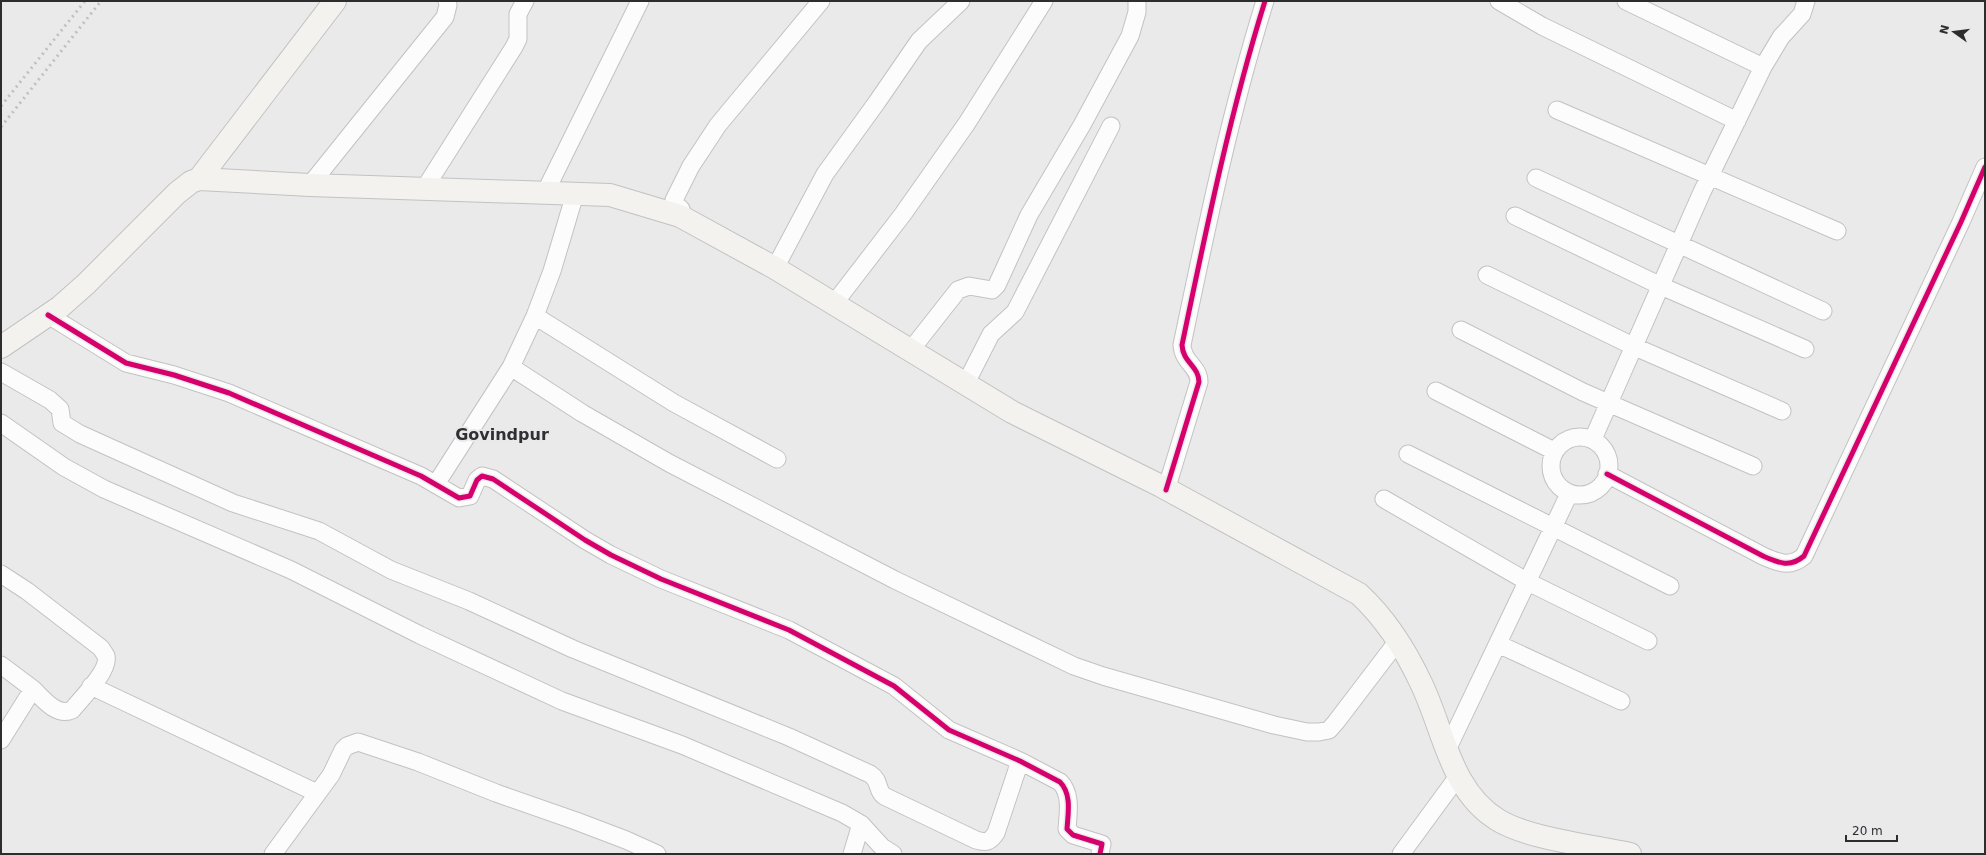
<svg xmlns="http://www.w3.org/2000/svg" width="1986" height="855" viewBox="0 0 1986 855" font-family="'DejaVu Sans',sans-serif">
  <rect width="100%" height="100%" fill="#eaeaeb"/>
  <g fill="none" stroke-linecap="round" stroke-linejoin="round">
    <defs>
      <path id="street" d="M1499 1 1542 26 1737 121
        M1626 1 1763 67
        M1557 110 1837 231
        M1536 178 1823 311
        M310 185 445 17 448 5 447 1
        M424 189 514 47 518 39V14L525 1
        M545 193 640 1
        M680 216 681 209 675 204 674 200 691 166 718 125 821 1
        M1515 216 1661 286 1805 349
        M775 268 825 174 877 102 919 41 961 1
        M1487 275 1635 347 1782 411
        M833 305 903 214 967 123 1044 1
        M48 315 126 363 174 375 229 393 421 476 459 498 470 496 477 480 482 476 493 479 585 540 611 555 661 579 789 630 894 686 949 730 1020 761 1060 782C1072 794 1068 814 1067 829L1073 835 1102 844 1100 854
        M535 316 674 403 777 459
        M1461 330 1583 392 1753 466
        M910 351 958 290 969 286 992 290 997 285 1029 215 1082 125 1130 36 1137 12V1
        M511 367 582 413 669 463 895 580 1074 666 1103 676 1274 725 1307 732H1319L1329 730 1336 722 1397 642
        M1 372 50 400 60 409 62 423 80 434 233 503 319 531 391 570 469 601 573 649 789 737 870 774C881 781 876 790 884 796L976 840C986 843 990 842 996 833L1020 761
        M965 385 991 334 1015 312 1111 126
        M1436 391 1554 451
        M1 423 64 467 104 489 291 570 420 635 562 701 682 745 842 813 861 824 882 847 893 854
        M1551 466a29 29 0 1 1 58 0a29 29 0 1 1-58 0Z
        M1593 439 1702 192 1763 67 1781 37 1802 14 1806 1
        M1408 454 1670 586
        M1607 474 1763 556C1779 563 1790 568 1804 556L1961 222 1985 167
        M436 484 511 367 535 316 552 271 575 194
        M1166 490 1199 382C1199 366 1183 363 1182 345 1206 230 1230 113 1265 1
        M1384 499 1528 582 1648 641
        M1 574 27 591 101 648C102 650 105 654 106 656 110 670 81 699 72 710 57 717 43 699 33 689
        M1498 644 1621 701
        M1 665 33 689 1 740
        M91 686 317 793
        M1446 752 1569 494
        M273 854 331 775 343 750 347 746 358 742 418 762 496 793 576 821 626 840 657 854
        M852 854 861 824
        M1401 854 1459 775"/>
      <path id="secondary" d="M199 179 335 1
        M1 347 60 307 86 284 177 193 191 182 199 179 310 185 610 195 680 216 775 268 1012 412 1161 486 1359 594C1385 618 1406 651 1421 683 1444 730 1450 791 1498 820 1529 839 1594 846 1630 854"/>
    </defs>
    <use href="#street" stroke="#c2c2c3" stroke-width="19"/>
    <use href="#secondary" stroke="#c2c2c3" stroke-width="24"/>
    <use href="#street" stroke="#fcfcfc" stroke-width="17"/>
    <use href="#secondary" stroke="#f4f2ee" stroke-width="22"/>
    <path stroke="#c0c0c0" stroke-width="3" stroke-dasharray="2 4" stroke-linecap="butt" d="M1 106 85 1
      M1 127 101 1"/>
    <defs>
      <path id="cycleway" d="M48 315 126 363 174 375 229 393 421 476 459 498 470 496 477 480 482 476 493 479 585 540 611 555 661 579 789 630 894 686 949 730 1020 761 1060 782C1072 794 1068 814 1067 829L1073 835 1102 844 1100 854
        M1607 474 1763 556C1779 563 1790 568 1804 556L1961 222 1985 167
        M1166 490 1199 382C1199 366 1183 363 1182 345 1206 230 1230 113 1265 1"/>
    </defs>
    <use href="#cycleway" stroke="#e9e9ec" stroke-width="8"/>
    <use href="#cycleway" stroke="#d6006c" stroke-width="5"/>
  </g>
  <g text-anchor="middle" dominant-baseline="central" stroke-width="4" stroke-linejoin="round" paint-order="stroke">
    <g font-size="16" font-weight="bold" fill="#303032" stroke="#e9e9ec">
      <text x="502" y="434">Govindpur</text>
    </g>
  </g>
  <rect width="1986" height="855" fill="none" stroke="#2d2d2e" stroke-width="4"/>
  <g transform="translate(1954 32) rotate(284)" stroke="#e9e9ec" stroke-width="3" paint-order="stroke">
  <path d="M0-3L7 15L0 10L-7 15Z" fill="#2d2d2e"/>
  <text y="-6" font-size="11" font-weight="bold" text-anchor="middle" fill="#2d2d2e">N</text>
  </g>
  <path d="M1846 835v6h51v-6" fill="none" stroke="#2d2d2e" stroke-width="2"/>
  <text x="1852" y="835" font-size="12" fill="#2d2d2e" stroke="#e9e9ec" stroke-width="3" paint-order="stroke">20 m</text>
</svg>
